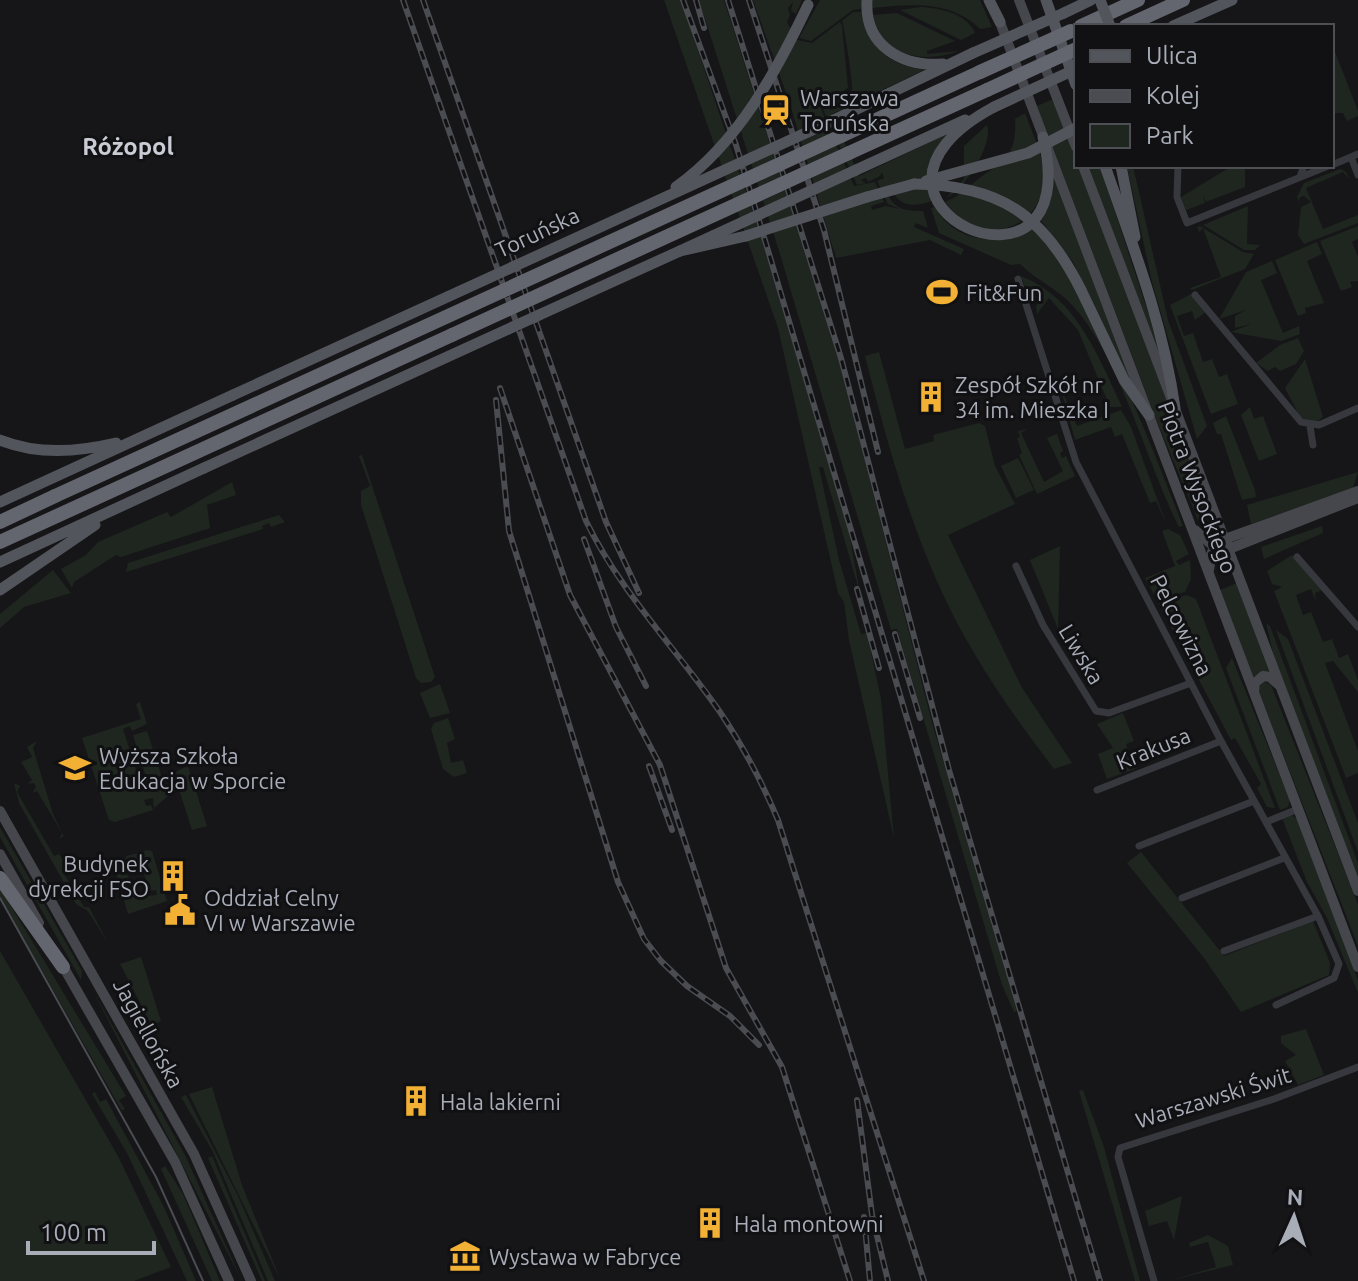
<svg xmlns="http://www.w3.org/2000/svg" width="1358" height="1281" viewBox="0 0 1358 1281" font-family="Ubuntu,sans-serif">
  <rect width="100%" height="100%" fill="#161618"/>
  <path fill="#1e261f" d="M664 0H681L763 243 849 533 860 593 823 467H819L839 560 861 634 867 633 881 699 894 838 849 640 844 602 838 593 778 328Z
    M699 0H724L840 364 934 730 1017 1011 1014 1012 1002 985 897 629 891 630 780 254Z
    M753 0H802L796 14 791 11 793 2 788 8 790 15 787 22 797 40 812 43 840 22 842 26 848 88 824 103 821 109 854 186 875 182 884 202 871 206 872 210 886 206 900 209 888 204 877 181 884 178 882 172 880 176 868 182 866 178 861 180 866 183 857 185 823 109 829 104 830 110 834 109 832 102 844 97 848 100C848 95 852 92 852 88 853 83 844 25 842 21L853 12H861C866 46 893 70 928 68L832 114 859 176 947 134C934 155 924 175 932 201 914 207 898 208 891 187L886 189C892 209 904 211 923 211L928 228 916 223 914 227 964 249 961 255 930 240 836 258 789 101Z
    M820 0H861V9L853 10 811 41 799 38Z
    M872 0H980L992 27 980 29C951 0 911 4 872 8Z
    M921 7C941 8 967 14 975 33L961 40 900 10Z
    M897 13 955 41 927 51V54L959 51C923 64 881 57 873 15Z
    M1332 44 1358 111V116L1347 121 1343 113H1332Z
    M1053 99 1211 515 1198 520 1158 424 1037 106Z
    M1025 113C1033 135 1047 162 1043 186 1035 237 971 244 945 202 957 197 962 192 972 184 999 162 1018 159 1015 119Z
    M987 125C994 144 964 191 946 198L964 179V146Z
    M1088 166H1100L1164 361H1162Z
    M1127 166H1133L1168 320 1207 426 1197 439 1152 282Z
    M1232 166H1245V187L1206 202 1203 195 1205 203 1186 210 1181 197Z
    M1340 169 1346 172 1349 179 1343 172 1306 188 1323 229 1358 215V223L1304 244 1298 235 1301 207 1311 202 1304 196 1299 198 1300 204 1297 197 1304 183Z
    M1053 175 1130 378 1129 379 1073 262 1039 218 1050 197Z
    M1248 206 1247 244 1260 245 1255 250H1244L1203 225Z
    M935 207C954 242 998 248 1031 226 1096 300 1146 432 1183 526L1179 527C1146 462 1121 359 1073 306 1058 289 1036 280 1020 264L1011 265 939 233 931 208Z
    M1200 226 1243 252 1254 254 1245 269 1192 290 1190 288 1221 277 1203 228 1199 232 1197 227Z
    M1358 226V239L1352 242 1358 257V281L1350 282 1352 287 1341 291 1320 241Z
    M1317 242 1322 254 1307 261 1324 303 1305 308 1306 313 1298 316 1275 260Z
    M1272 261 1277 273 1261 280 1283 333 1299 326 1300 334 1281 341 1231 332 1251 324 1235 328V316L1246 310 1219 319 1246 272Z
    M1021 276C1077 298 1098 356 1122 407H1110L1078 330 1049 298 1037 314 1036 306 1043 296 1025 287Z
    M1191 294 1206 312 1195 320 1192 311 1177 316 1184 336 1193 333 1203 362 1212 359 1219 377 1227 374 1238 404 1211 414 1170 305Z
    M1298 338 1304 351 1296 364 1280 371 1275 367 1268 371 1256 363 1280 345Z
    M879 352 905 449 934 441 933 435 979 423 985 426 995 466 1015 504 948 535 1021 686 1072 763 1054 769C1026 732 998 694 974 653 919 561 891 458 865 356Z
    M1305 359 1323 417 1316 423 1300 417 1285 388Z
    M1060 386 1077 426 1121 410 1131 427 1167 526 1156 501 1150 503 1122 434 1115 437 1111 427 1075 440Z
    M1250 407 1254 419 1263 416 1277 454 1259 461 1241 415Z
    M1226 416 1255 490 1256 497 1242 500 1221 434H1217L1213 423Z
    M1027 429 1021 433 1044 482 1063 471 1047 438 1057 434 1063 451 1060 453 1062 458 1066 456 1075 476 1037 494 1019 455 1022 453 1017 438 1020 437 1018 431Z
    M362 455 435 677 431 682 421 683 416 678 361 505V491L370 486 359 456Z
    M1018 458 1034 490 1016 498 1001 466Z
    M1358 472 1353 488 1251 524 1247 505Z
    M232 482 236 495 207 505 210 528 121 557 116 555 74 582 72 588 61 569 86 555 98 542 167 512 171 517Z
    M279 515 285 522 271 527 269 523 262 526 263 529 126 572 128 563Z
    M1322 526 1323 533 1264 559 1261 547Z
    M1168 529 1180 535 1189 554 1176 561 1179 565 1190 560 1191 579 1185 592 1157 600 1145 578 1175 566 1162 531Z
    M1060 546 1058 629 1030 560Z
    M1292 555 1322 590 1315 593 1316 602 1311 589 1296 595 1303 615 1311 612 1323 642 1332 639 1339 658 1348 654 1358 680V692L1333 661 1325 663 1358 751V773L1346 778 1274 591 1282 587 1272 584 1267 571Z
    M53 570 71 593 24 607 0 628V614Z
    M1237 583 1271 674 1261 673 1253 677 1220 590Z
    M1187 595 1196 599 1275 808 1267 807 1257 788 1261 784 1235 738 1231 740 1158 603Z
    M1266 623 1270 626 1358 863V878L1274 657Z
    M1276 630 1288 639 1358 823V852Z
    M1232 658 1290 800 1288 807 1280 810 1226 668Z
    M1263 681 1271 685 1358 904V946L1258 690Z
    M440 684 450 713 430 718 420 693Z
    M140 702 147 724 132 731 130 726 123 729 139 779 146 777 133 735 147 731 168 796 154 808 153 798 144 800 146 806 151 805 153 810 115 822 109 820 82 738 141 719 136 704Z
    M1123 713 1134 741 1126 744 1135 769 1107 779 1098 754 1113 748 1097 724Z
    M448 718 455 739 447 743 451 763 463 760 467 773 454 777 443 769 431 729 434 723Z
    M37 741 33 748 53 814 66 841 64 836 59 839 62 833 37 791 32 793 36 787 34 783 27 784 32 780 21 762 32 757 27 747Z
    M188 766 207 826 192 830 175 777 177 771Z
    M14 783 20 786 17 792 54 856 59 854 69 869 63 872 84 907H89L108 943 88 911 76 904 19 803Z
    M1292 815 1297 819 1358 980V993L1327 918 1307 882 1282 818Z
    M0 827 82 971 81 980 0 837Z
    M147 850 152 851 167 901 128 914 115 870 127 874 137 897 157 895 156 890 150 891 142 869 130 872 120 866 127 856Z
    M1141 852 1224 956 1313 921 1330 963 1329 975 1241 1012 1204 958 1127 863Z
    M0 888 126 1096 119 1100 125 1109 122 1111 0 897Z
    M0 951 118 1156 171 1267 134 1281H0Z
    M141 957 161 1021 152 1026 120 964Z
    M92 989 185 1155 242 1281Z
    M1306 1029 1324 1075 1298 1085 1285 1061 1296 1055 1281 1043V1036Z
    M212 1087 242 1185 281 1281 189 1094Z
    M1083 1090 1104 1147 1140 1281H1135L1079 1091Z
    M95 1092 100 1102 106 1099 164 1207 196 1281H187L127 1153 92 1094Z
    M186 1095 238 1196 275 1281H268L212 1150 181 1097Z
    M212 1156 265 1281H262L208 1158Z
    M165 1166 183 1194 220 1281H212L161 1169Z
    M1182 1196 1174 1240 1167 1221 1149 1226 1145 1211Z
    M1208 1235 1228 1246 1233 1265 1168 1281 1216 1267 1208 1242 1190 1247 1189 1243Z"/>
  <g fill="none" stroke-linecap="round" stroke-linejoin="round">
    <path stroke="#37383d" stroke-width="7" d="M1351 157 1358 175
      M1332 165 1358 154
      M1178 166 1177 197 1187 223 1328 166
      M1300 177 1304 166
      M1018 279 1076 462 1221 741 1318 916 1339 964 1334 978 1276 1005
      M1195 295 1301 422 1319 425 1358 408
      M1310 426 1313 445
      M1297 557 1358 627
      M1016 566 1043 625 1096 711 1109 713 1191 683
      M1097 790 1221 741
      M1266 822 1298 809
      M1139 846 1254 801
      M1182 898 1284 858
      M1224 951 1318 916
      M1154 1281 1118 1157 1120 1148 1274 1099 1358 1067"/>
    <path stroke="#45474d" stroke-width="10" d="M1019 0 1076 147
      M998 17 1358 967
      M1083 166 1358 891
      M1195 530 1212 545 1234 547 1358 498
      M1209 570 1212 552 1225 539 1358 491
      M1254 692 1255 683 1263 676 1270 677 1279 685
      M0 811 194 1154 251 1281
      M0 854 39 923
      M60 961 175 1162 229 1281"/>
    <path stroke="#53555c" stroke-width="11" d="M867 0C864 46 902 67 943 64
      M989 0 1000 22
      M1046 0 1076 85
      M1064 13 1091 0
      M1173 26 1232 0
      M994 107C813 204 1089 323 1043 137
      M834 120 973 53
      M1105 166C1133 246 1163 323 1175 408
      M1121 166 1135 237
      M856 170 965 120
      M867 197 914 184
      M1081 290 1124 380 1149 415
      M539 315 680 251 746 236
      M0 440C38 455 77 452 116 443
      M0 502 233 395
      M0 562 204 468
      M0 590 95 525"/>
    <path stroke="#63666e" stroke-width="14" d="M1081 26 1138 0
      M1126 26 1183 0
      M841 136 980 72
      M849 153 987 90
      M0 522 55 496
      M0 542 452 335
      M0 878 63 967"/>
    <path stroke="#4a4c52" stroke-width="2" d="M0 898 156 1177 203 1281"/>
    <defs>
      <path id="rail" d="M403 0 586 521C621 593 675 647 720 712 743 746 762 782 778 820L924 1281
        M423 0 606 522 639 593
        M683 0 736 145 767 247 1074 1281
        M696 0 704 28
        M728 0 841 358 949 770 1100 1281
        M749 0 824 230 878 452
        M500 388 570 595 660 765 726 968 782 1067 850 1281
        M496 400 509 531 618 882 644 939 661 961 687 986 730 1016 759 1045
        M584 539 616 627 646 686
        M857 589 879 668
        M895 634 920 718
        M649 766 672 830
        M857 1100 872 1215 888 1281
        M864 1217 870 1281"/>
    </defs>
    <use href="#rail" stroke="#4a4c52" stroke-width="6"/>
    <use href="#rail" stroke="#111113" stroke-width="3" stroke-dasharray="9" stroke-linecap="butt"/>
    <path stroke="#53555c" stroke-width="11" d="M1100 0 1110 26
      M973 53 1064 13
      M994 107 1076 69
      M926 181 1028 153 1076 128
      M914 184C999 185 1043 214 1081 290
      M676 187C739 142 776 72 808 5
      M746 236 867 197
      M680 251 856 170
      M233 395 834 120
      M204 468 539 315"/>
    <path stroke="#63666e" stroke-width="14" d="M980 72 1071 31
      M987 90 1076 49
      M452 335 849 153
      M55 496 841 136"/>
  </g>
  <defs>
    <symbol id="station-bare" viewBox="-9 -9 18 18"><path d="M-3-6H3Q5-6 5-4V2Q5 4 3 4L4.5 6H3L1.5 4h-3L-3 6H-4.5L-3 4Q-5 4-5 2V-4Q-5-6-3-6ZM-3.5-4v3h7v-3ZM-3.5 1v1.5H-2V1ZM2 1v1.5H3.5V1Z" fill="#f2b134" stroke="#111113" stroke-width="2.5" paint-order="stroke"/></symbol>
    <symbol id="stadium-bare" viewBox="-9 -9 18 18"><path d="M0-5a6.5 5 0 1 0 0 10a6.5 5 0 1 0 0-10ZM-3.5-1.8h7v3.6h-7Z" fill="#f2b134" stroke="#111113" stroke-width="2.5" paint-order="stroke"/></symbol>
    <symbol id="building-bare" viewBox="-9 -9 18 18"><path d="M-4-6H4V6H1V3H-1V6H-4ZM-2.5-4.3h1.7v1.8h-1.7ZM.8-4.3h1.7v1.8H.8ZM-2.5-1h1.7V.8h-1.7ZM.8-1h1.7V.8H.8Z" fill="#f2b134" stroke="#111113" stroke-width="2.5" paint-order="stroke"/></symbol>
    <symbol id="university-bare" viewBox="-9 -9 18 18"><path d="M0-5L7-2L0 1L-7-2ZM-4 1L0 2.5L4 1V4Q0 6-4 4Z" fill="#f2b134" stroke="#111113" stroke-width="2.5" paint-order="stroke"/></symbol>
    <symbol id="civic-bare" viewBox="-9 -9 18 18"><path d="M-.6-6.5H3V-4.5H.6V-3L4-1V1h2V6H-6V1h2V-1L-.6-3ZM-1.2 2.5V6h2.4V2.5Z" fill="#f2b134" stroke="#111113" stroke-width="2.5" paint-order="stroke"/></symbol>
    <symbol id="museum-bare" viewBox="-9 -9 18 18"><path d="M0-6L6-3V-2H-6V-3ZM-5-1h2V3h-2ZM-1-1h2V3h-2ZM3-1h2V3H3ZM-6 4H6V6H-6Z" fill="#f2b134" stroke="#111113" stroke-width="2.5" paint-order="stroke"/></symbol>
  </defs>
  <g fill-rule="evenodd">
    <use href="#station-bare" x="754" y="88" width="44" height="44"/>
    <use href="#stadium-bare" x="920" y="270" width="44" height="44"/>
    <use href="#building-bare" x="909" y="375" width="44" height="44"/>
    <use href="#university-bare" x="53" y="746" width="44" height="44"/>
    <use href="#building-bare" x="151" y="854" width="44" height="44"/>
    <use href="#civic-bare" x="158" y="888" width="44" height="44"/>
    <use href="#building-bare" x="394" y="1079" width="44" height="44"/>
    <use href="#building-bare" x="688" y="1201" width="44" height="44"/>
    <use href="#museum-bare" x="443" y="1234" width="44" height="44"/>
  </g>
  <g text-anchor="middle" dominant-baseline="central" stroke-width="6" stroke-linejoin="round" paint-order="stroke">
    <g font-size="22" fill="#a8adb8" stroke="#111113" text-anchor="start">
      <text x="800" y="97">Warszawa<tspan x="800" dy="25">Toruńska</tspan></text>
      <text x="966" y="292">Fit&amp;Fun</text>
      <text x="955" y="384">Zespół Szkół nr<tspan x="955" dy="25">34 im. Mieszka I</tspan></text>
      <text x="99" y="755">Wyższa Szkoła<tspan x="99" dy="25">Edukacja w Sporcie</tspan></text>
      <text x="149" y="863" text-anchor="end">Budynek<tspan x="149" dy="25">dyrekcji FSO</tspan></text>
      <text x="204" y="897">Oddział Celny<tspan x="204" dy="25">VI w Warszawie</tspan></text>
      <text x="440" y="1101">Hala lakierni</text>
      <text x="734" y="1223">Hala montowni</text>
      <text x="489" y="1256">Wystawa w Fabryce</text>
    </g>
    <g font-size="22" fill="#a8adb8" stroke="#111113">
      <text transform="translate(537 232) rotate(-25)">Toruńska</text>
      <text transform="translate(1198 487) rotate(69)">Piotra Wysockiego</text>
      <text transform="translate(1182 625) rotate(63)">Pelcowizna</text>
      <text transform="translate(1082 654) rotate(59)">Liwska</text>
      <text transform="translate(1153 748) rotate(-22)">Krakusa</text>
      <text transform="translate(149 1033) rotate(61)">Jagiellońska</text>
      <text transform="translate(1213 1097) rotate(-17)">Warszawski Świt</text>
    </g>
    <g font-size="24" font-weight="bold" fill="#c9ccd4" stroke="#111113">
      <text x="128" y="146">Różopol</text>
    </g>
  </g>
  <rect x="1074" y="24" width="260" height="144" fill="#111113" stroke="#4d4f55" stroke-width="2"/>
  <rect x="1090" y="50" width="40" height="12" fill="#53555c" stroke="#4d4f55" stroke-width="2"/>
  <text x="1146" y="64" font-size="24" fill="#a8adb8">Ulica</text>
  <rect x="1090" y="90" width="40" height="12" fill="#4a4c52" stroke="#4d4f55" stroke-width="2"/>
  <text x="1146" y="104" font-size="24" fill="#a8adb8">Kolej</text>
  <rect x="1090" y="124" width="40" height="24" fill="#1e261f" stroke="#4d4f55" stroke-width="2"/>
  <text x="1146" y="144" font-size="24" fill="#a8adb8">Park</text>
  <g transform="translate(1294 1217) rotate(3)" stroke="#111113" stroke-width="6" paint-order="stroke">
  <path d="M0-6L14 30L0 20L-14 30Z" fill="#a8adb8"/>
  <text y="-12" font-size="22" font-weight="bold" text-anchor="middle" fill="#a8adb8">N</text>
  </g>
  <path d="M28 1241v12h126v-12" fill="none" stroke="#a8adb8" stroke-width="4"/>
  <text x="40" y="1241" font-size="24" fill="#a8adb8" stroke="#111113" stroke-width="6" paint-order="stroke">100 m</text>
</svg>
